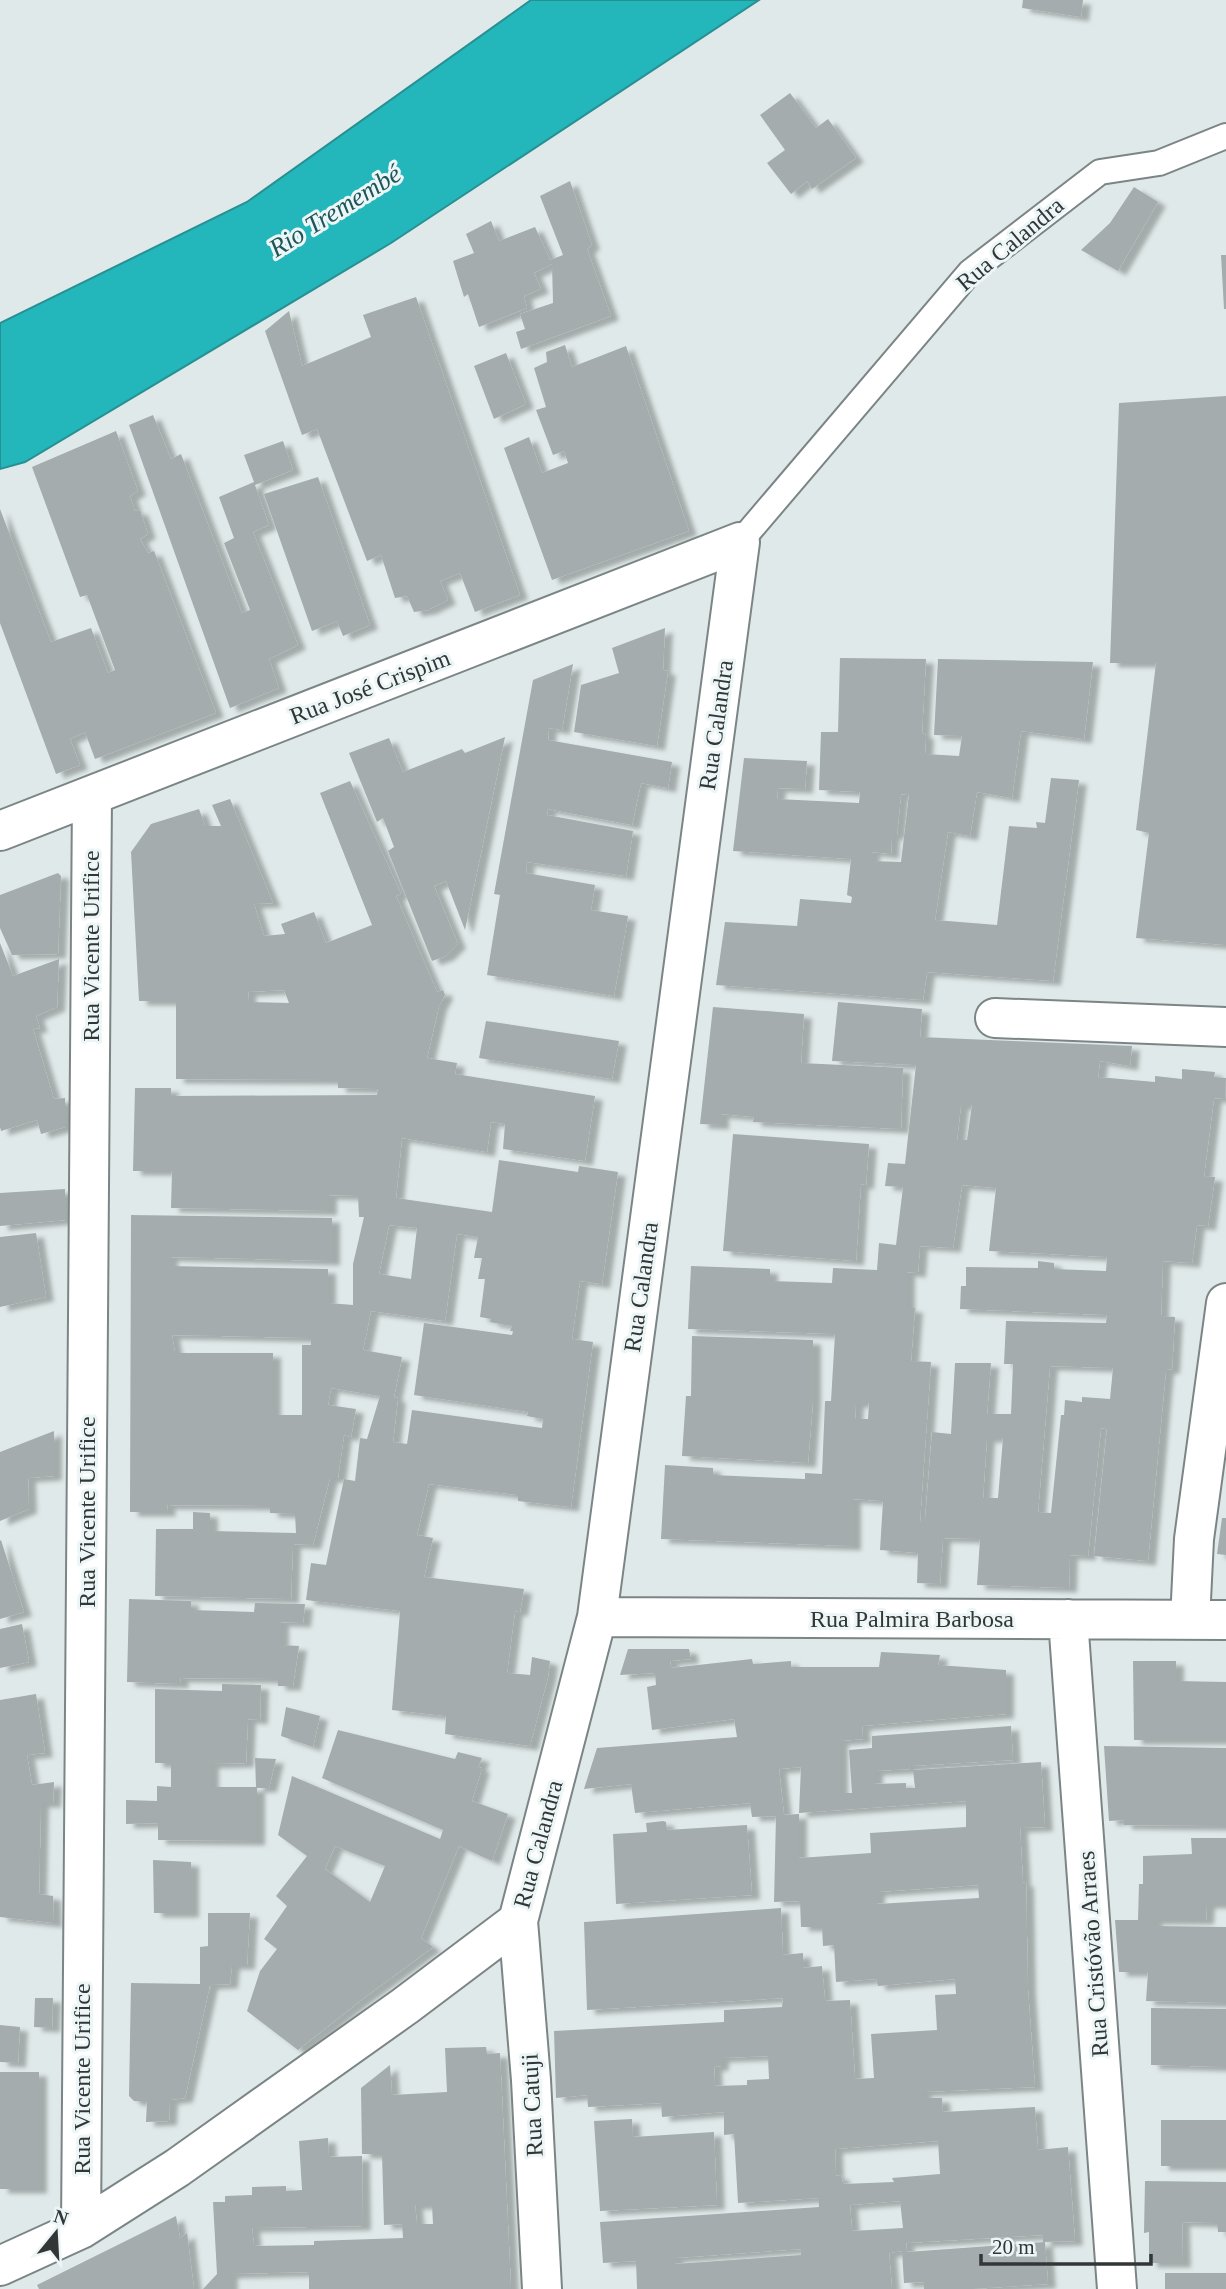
<svg xmlns="http://www.w3.org/2000/svg" width="1226" height="2289" viewBox="0 0 1226 2289" font-family="Georgia,serif">
  <defs>
    <filter id="shadow"><feDropShadow dx="8" dy="4.5" stdDeviation="2" flood-color="#0004"/></filter>
  </defs>
  <rect width="100%" height="100%" fill="#e0e9e9"/>
  <path fill="#23b6bb" stroke="#289093" stroke-width="2" d="M531 0H759L391 243 25 462 0 469V323L247 202Z"/>
  <path fill="#a4acad" fill-rule="evenodd" filter="url(#shadow)" d="M1023 0H1083L1081 17 1022 8Z
    M790 93 816 128 828 119 856 158 812 189 807 181 791 194 767 163 785 150 760 115Z
    M570 181 592 245 587 249 611 316 521 349 516 332 525 329 520 314 553 303 552 264 534 273 541 289 524 296 527 308 479 327 468 294 464 297 453 261 474 253 466 234 491 221 499 241 535 227 550 260 563 255 540 196Z
    M1134 187 1158 202 1118 271 1081 250 1110 223Z
    M1221 255H1226V309H1224Z
    M416 297 520 595 475 612 460 573 440 581 448 600 428 610 414 612 407 596 395 598 381 555 367 561 317 429 302 435 265 331 289 311 302 366 371 337 363 315Z
    M565 345 572 367 626 346 689 531 552 580 504 448 529 437 542 473 568 463 564 451 553 455 536 410 546 407 534 368 547 362 546 352Z
    M506 353 526 404 494 419 474 366Z
    M1226 396V945L1136 938 1149 833 1136 830 1156 663H1110L1119 403Z
    M153 415 171 459 181 454 242 613 250 610 224 543 234 538 219 497 254 482 244 455 283 441 293 470 255 485 269 525 253 532 298 645 269 659 279 688 230 708 129 425Z
    M116 431 138 491 130 496 135 511 140 510 148 534 140 539 148 553 154 551 216 713 95 759 85 732 70 739 80 765 56 774 0 623V509L51 642 91 628 108 673 115 670 87 595 80 597 32 467Z
    M318 477 370 625 343 636 337 621 312 631 264 494Z
    M665 628 663 670 668 671 657 746 574 732 581 685 619 673 612 648Z
    M840 658 926 659 922 733 926 735 925 754 959 756 962 736 934 735 938 659 1093 662 1084 739 1021 731 1012 798 977 792 970 836 948 832 935 920 997 925 1009 826 1037 828 1036 822 1045 823 1051 778 1079 780 1053 981 927 972 923 1000 716 985 725 922 797 926 800 899 851 903 852 897 847 895 851 859 733 851 744 758 807 761 805 789 778 788 777 799 859 803 860 792 819 790 821 732H838ZM901 794 909 795 901 862 872 861V852L891 854 892 835H897Z
    M573 664 562 730 549 728 548 740 672 762 668 788 641 783 632 825 548 809 547 815 633 831 626 876 527 862 526 873 595 885 591 910 628 916 614 996 487 975 500 895 494 894 533 680Z
    M505 737 465 930 446 881 434 886 458 944 446 956 432 961 388 851 394 847 383 818 377 822 349 753 389 738 403 772 462 749 465 753Z
    M350 781 401 894 396 896 437 992 443 990 445 995 439 1006 427 1058 457 1063 455 1074 595 1096 585 1161 503 1149 505 1124 491 1122 487 1152 402 1138 396 1198 492 1212 499 1160 578 1172 579 1166 618 1172 602 1284 580 1281 572 1339 593 1342 571 1507 518 1501V1495L429 1484 417 1535 433 1538 424 1577 524 1589 520 1612 515 1611 507 1673 530 1675 532 1657 550 1661 548 1677 530 1746 445 1734 446 1716 392 1710 400 1611 306 1600 311 1563 326 1565 344 1479 355 1481 360 1438 367 1439 380 1396 331 1388 328 1405 356 1409 351 1437 344 1435 338 1478H330L313 1545 293 1544 291 1599 155 1596 156 1529H193V1512L210 1513V1531L296 1533 295 1514 270 1513V1506L167 1505 168 1512H130L131 1215 332 1218V1261L170 1257V1266L328 1269V1303L353 1305V1264L364 1217H359L358 1196 329 1195V1211L171 1208 172 1171H133L135 1088H171V1096L377 1095 378 1089 338 1088V1080L176 1079V1001H139L131 852 151 824 199 809 205 826H221L212 805 230 799 273 903 254 904 264 936 285 934 281 924 314 912 326 943 372 925 320 793ZM284 990 289 1003 249 1002 248 992ZM389 1225 417 1228 411 1279 379 1274ZM457 1234 478 1237 474 1258H482L478 1279H485L480 1317 491 1319 490 1322 512 1326 510 1331H513L512 1335 424 1323 414 1395 528 1412 527 1416 543 1419 542 1428 412 1410 407 1444 393 1442 398 1398 394 1397 402 1357 363 1350 371 1311 445 1321ZM172 1335 311 1338V1345H302V1415H273V1353H175Z
    M58 873 61 876 58 954 12 955 0 928V895Z
    M0 943 13 976 59 959 57 1007 36 1016 40 1028 33 1029 54 1099 65 1098V1127L41 1134 37 1120 1 1131 0 1127Z
    M838 1002 922 1009 920 1037 1132 1046 1130 1066 1100 1061 1098 1077 1155 1082V1076L1182 1079V1069L1215 1072 1214 1077 1226 1078 1225 1099 1214 1098 1204 1176 1215 1177 1208 1226 1197 1225 1192 1263 1163 1261 1161 1316 1175 1317 1172 1369 1166 1370 1148 1561 1094 1556 1107 1429 1101 1428 1088 1556 1070 1555 1069 1588 977 1585 980 1539 943 1538 940 1584 917 1583 918 1553 880 1550 883 1501 853 1499V1546L661 1539 665 1465 713 1468V1475L757 1477 805 1479V1473L822 1474 825 1401H831L835 1334 688 1329 691 1266 770 1269V1281L832 1283 833 1268 877 1270 879 1243 896 1245 903 1187 885 1186 888 1163 905 1164 916 1065 832 1061ZM961 1105H972L967 1140H957ZM962 1185 996 1188 989 1251 1107 1257 1106 1271 1054 1269V1263L1038 1261V1268L966 1267V1286H961L960 1309 1107 1315 1106 1323 1006 1321 1004 1364H1013L1011 1414H987L991 1363H955L951 1434 932 1432 925 1521H920L931 1362 911 1361 915 1308H907V1272L918 1273 920 1246 953 1248ZM1050 1366 1113 1368 1110 1399 1082 1397V1402L1065 1400 1064 1415H1061L1051 1513 1038 1512ZM856 1403H869L868 1419H855ZM987 1438H1003L998 1498H983Z
    M713 1007 804 1014 801 1063 903 1068 901 1129 753 1122 754 1117 721 1114V1125L700 1124Z
    M486 1021 619 1041 612 1079 479 1058Z
    M733 1134 869 1144 866 1185 861 1184 856 1261 723 1251Z
    M65 1189V1220L0 1226V1193Z
    M36 1233 46 1297 0 1307V1237Z
    M692 1336 813 1340V1401L808 1463 682 1456 686 1396H691Z
    M54 1431V1476L28 1478 29 1509 0 1521V1452Z
    M1222 1518H1226V1555L1217 1554Z
    M1 1540 24 1612 0 1619V1541Z
    M129 1599 191 1601V1610L254 1612 255 1603 305 1604 303 1623 281 1622V1645L299 1646 293 1686H278L277 1679 180 1678 181 1684 127 1682Z
    M22 1624 29 1662 0 1668V1629Z
    M628 1649H689L691 1659 670 1661 671 1668 752 1659 753 1664 791 1661V1667H879L881 1652 940 1655 938 1665 1006 1670V1714L862 1726 863 1739 840 1741V1793H852L849 1750 872 1748V1736L1011 1726 1013 1760 910 1766 909 1769 875 1771V1784L906 1783V1788H915L913 1770 1041 1762 1045 1827 1020 1828 1023 1883 1026 1882 1028 1990 1035 2087 923 2092V2098H942L943 2112 1035 2107 1038 2150 1068 2147 1075 2241 1043 2242V2235L906 2243 907 2252 1045 2242 1048 2284 972 2289H924V2282L904 2283 902 2251 889 2253 892 2289H637L636 2261 603 2263 600 2222 819 2207 818 2198 738 2203 734 2134 724 2135V2112L662 2117 661 2103 588 2107 587 2095 556 2098 554 2031 724 2022V2010L782 2007 783 1998 587 2010 584 1922 781 1908 783 1955 803 1953V1968L822 1966 825 2001 850 2000 855 2079 874 2078 871 2034 937 2030 935 1995 956 1994 955 1979 878 1986 876 1979 836 1982 834 1945 823 1946 822 1927H801L800 1901 774 1902 776 1816 752 1817 750 1803 635 1813 631 1784 584 1789 597 1748 737 1737 734 1719 652 1730 647 1687 656 1685 655 1673 620 1675ZM801 1767 799 1813 966 1801V1827L870 1833 871 1853 799 1858V1814L784 1815 779 1769ZM978 1885 979 1898 877 1904V1892ZM768 2056 769 2079 747 2080V2085L715 2086 714 2067 721 2066V2058ZM938 2141 940 2174 892 2178 894 2182 843 2184 841 2175 836 2176 835 2149ZM900 2201 903 2228 852 2231 850 2205ZM801 2249V2255L675 2264V2258Z
    M1133 1661H1176V1681L1226 1682V1740H1134Z
    M222 1684 261 1685 260 1720 248 1719 246 1763 211 1764V1787H256L255 1758 276 1759 269 1788H257V1841L158 1840V1823L126 1824V1800L157 1801V1786L171 1787V1763H155V1689L222 1691Z
    M36 1694 45 1753 27 1755 32 1785 54 1782 53 1803H41L39 1894 53 1896 54 1923 0 1917V1700Z
    M286 1707 320 1716 313 1747 281 1736Z
    M338 1730 455 1759 458 1752 482 1758 478 1767 482 1768 472 1801 508 1814 492 1861 459 1846 421 1938 433 1947 360 2001 298 2050 247 2011 260 1971 277 1949 264 1939 287 1906 276 1896 307 1856 278 1835 292 1776 440 1839 443 1830 322 1778ZM335 1846 385 1866 370 1902 325 1869Z
    M1104 1746 1226 1748V1826L1124 1825V1820L1109 1821Z
    M663 1821 666 1822 667 1830 747 1825 752 1895 616 1904 613 1834 647 1832 646 1823Z
    M1191 1838H1226V1904H1207L1206 1920H1154V1926L1226 1927V2003L1146 2001 1148 1972H1119L1115 1920H1138L1139 1884H1143V1856L1192 1854Z
    M153 1860 191 1862V1913H154Z
    M208 1913H250L247 1965H232L230 1984 210 1985 185 2098 170 2100 169 2121 146 2122 147 2101H134L129 2096 131 1983 200 1984V1947L208 1946Z
    M35 1998H53L52 2028 34 2027Z
    M1151 2008 1226 2009V2067L1151 2065Z
    M0 2025 20 2027 18 2063 0 2062Z
    M486 2047 487 2054 500 2053 511 2289H309V2272L230 2274V2289H203L217 2274 213 2202H225V2196L252 2195V2187L286 2186V2191L302 2190 299 2141 328 2138 329 2157 362 2156 363 2226 252 2228 254 2246 314 2245V2241L403 2238 402 2224 384 2225 382 2154H362L361 2088 390 2065 392 2095 447 2092 445 2048ZM415 2205H432L433 2224H417Z
    M0 2072H39V2189H0Z
    M632 2119 633 2137 714 2132 717 2205 600 2211 594 2121Z
    M1161 2120H1226V2166H1161Z
    M1145 2181 1226 2182V2232H1218L1217 2223 1182 2222 1183 2263H1149V2232L1144 2233Z
    M176 2216 180 2238 187 2233 194 2289H39L37 2285Z
    M1165 2273H1226V2289H1165Z"/>
  <g fill="none" stroke-linecap="round" stroke-linejoin="round">
    <defs>
      <path id="service" d="M740 542 970 272 1100 172 1159 163 1226 136"/>
      <path id="minor" d="M0 831 740 542 597 1617 518 1921 405 2006 177 2168 81 2229 0 2266
        M995 1018 1226 1027
        M597 1617 1226 1620
        M1068 1619 1117 2289
        M1190 1620 1194 1539 1226 1303
        M518 1921 531 2080 542 2289
        M81 2229 92 796"/>
    </defs>
    <use href="#service" stroke="#7c8585" stroke-width="28"/>
    <use href="#minor" stroke="#7c8585" stroke-width="42"/>
    <use href="#service" stroke="#fff" stroke-width="24"/>
    <use href="#minor" stroke="#fff" stroke-width="38"/>
  </g>
  <g text-anchor="middle" dominant-baseline="central" stroke-width="6" stroke-linejoin="round" paint-order="stroke">
    <g font-size="24" fill="#333636" stroke="#edf6f7">
      <text transform="translate(1010 244) rotate(-40)">Rua Calandra</text>
      <text transform="translate(370 687) rotate(-21)">Rua José Crispim</text>
      <text transform="translate(716 725) rotate(-82)">Rua Calandra</text>
      <text transform="translate(91 946) rotate(-90)">Rua Vicente Urifice</text>
      <text transform="translate(641 1287) rotate(-82)">Rua Calandra</text>
      <text transform="translate(87 1512) rotate(-90)">Rua Vicente Urifice</text>
      <text x="912" y="1619">Rua Palmira Barbosa</text>
      <text transform="translate(538 1844) rotate(-75)">Rua Calandra</text>
      <text transform="translate(1093 1954) rotate(-94)">Rua Cristóvão Arraes</text>
      <text transform="translate(82 2079) rotate(-90)">Rua Vicente Urifice</text>
      <text transform="translate(532 2105) rotate(-93)">Rua Catuji</text>
    </g>
    <g font-size="26" font-style="italic" fill="#1d5558" stroke="#edf6f7">
      <text transform="translate(335 211) rotate(-32)">Rio Tremembé</text>
    </g>
  </g>
  <g transform="translate(56 2233) rotate(18)" stroke="#edf6f7" stroke-width="5" paint-order="stroke">
  <path d="M0-5L12 26L0 18L-12 26Z" fill="#333636"/>
  <text y="-10" font-size="19" font-weight="bold" text-anchor="middle" fill="#333636">N</text>
  </g>
  <path d="M981 2254v10h170v-10" fill="none" stroke="#333636" stroke-width="3.5"/>
  <text x="992" y="2254" font-size="21" fill="#333636" stroke="#edf6f7" stroke-width="5" paint-order="stroke">20 m</text>
</svg>
